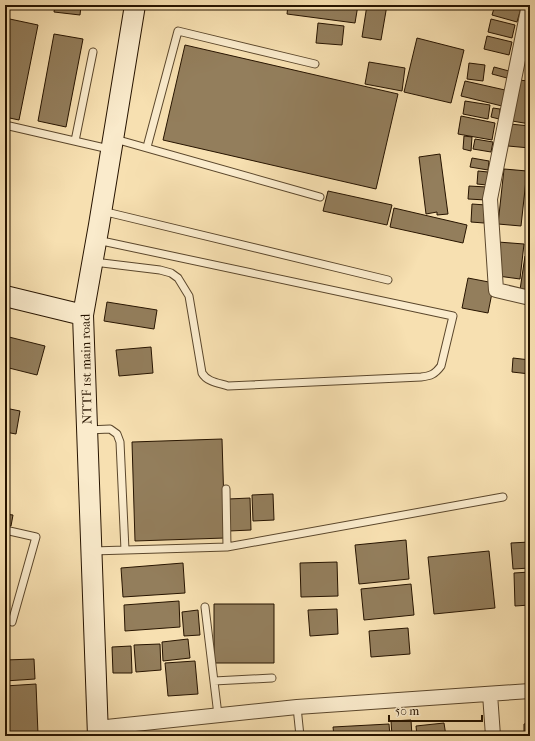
<svg xmlns="http://www.w3.org/2000/svg" width="535" height="741" viewBox="0 0 535 741" font-family="'IM FELL French Canon',serif">
  <rect width="100%" height="100%" fill="#f7e0b1"/>
  <filter id="stains"><feTurbulence type="fractalNoise" baseFrequency=".005" numOctaves="4"/><feColorMatrix values="0 0 0 0 .2 0 0 0 0 .09 0 0 0 0 .02 0 0 0 .5 -.17"/></filter>
  <radialGradient id="worn" r=".72"><stop offset=".6" stop-color="#630" stop-opacity="0"/><stop offset="1" stop-color="#630" stop-opacity=".3"/></radialGradient>
  <path fill="#937e5c" stroke="#271400" d="M55 5H104V9L81 6 80 15 54 12Z
    M168 5H193V7L168 6Z
    M288 5H358L355 23 287 14Z
    M367 5H387L381 40 362 37Z
    M495 5H509L521 8 517 22 492 15Z
    M5 18 38 25 19 120 5 117Z
    M491 19 515 25 512 38 488 32Z
    M318 23 344 26 342 45 316 43Z
    M54 34 83 39 66 127 38 121Z
    M487 36 512 42 509 55 484 49Z
    M417 38 464 50 451 103 404 92Z
    M526 43 530 44V59L524 58Z
    M185 45 398 94 376 189 163 140Z
    M369 62 405 68 402 91 365 84Z
    M469 63 485 65 483 81 467 79Z
    M494 67 509 71 507 78 492 74Z
    M517 80 530 81V124L512 121Z
    M465 81 505 90 502 106 461 96Z
    M465 101 490 105 488 119 463 114Z
    M493 108 500 109 499 119 491 117Z
    M461 116 495 123 492 140 458 134Z
    M510 124 530 126V148L508 146Z
    M464 136 472 137 471 151 463 149Z
    M475 139 493 142 491 152 473 149Z
    M440 154 448 214 437 215V212L426 214 419 157Z
    M472 158 489 161 488 170 470 167Z
    M504 169 527 171 521 226 498 224Z
    M478 171 488 172 487 185 477 184Z
    M469 186 487 187 486 200 468 199Z
    M328 191 392 205 387 225 323 211Z
    M472 204 486 205 484 223 471 222Z
    M394 208 467 225 463 243 390 227Z
    M529 209H530V228H528Z
    M498 242 524 244 520 279 498 276Z
    M525 256 530 257V292L520 290Z
    M468 278 494 283 488 313 462 308Z
    M107 302 157 310 154 329 104 321Z
    M5 336 45 346 37 375 5 367Z
    M151 347 153 373 119 376 116 350Z
    M513 358 530 360V374L512 372Z
    M5 408 20 411 16 434 5 432Z
    M222 439 225 538 135 541 132 442Z
    M273 494 274 520 253 521 252 495Z
    M250 498 251 530 229 531 228 499Z
    M5 514 13 515 11 526 5 525Z
    M406 540 409 579 359 584 355 545Z
    M530 542V568L513 569 511 543Z
    M489 551 495 608 434 614 428 557Z
    M337 562 338 596 301 597 300 563Z
    M183 563 185 593 123 597 121 568Z
    M530 572V605L515 606 514 573Z
    M411 584 414 615 364 620 361 589Z
    M179 601 180 627 125 631 124 605Z
    M214 604H274V663H214Z
    M337 609 338 634 310 636 308 610Z
    M198 610 200 635 184 636 182 612Z
    M408 628 410 654 371 657 369 631Z
    M188 639 190 658 163 661 162 642Z
    M160 644 161 670 136 672 134 645Z
    M131 646 132 673H113L112 647Z
    M34 659 35 679 5 681V660Z
    M195 661 198 694 168 696 165 663Z
    M36 684 38 734 7 735 5 686Z
    M411 720 412 736H392L391 721Z
    M444 723 446 736H417L416 726Z
    M530 723V736H524V724Z
    M389 724 390 736H334L333 727Z"/>
  <g fill="none" stroke-linecap="round" stroke-linejoin="round">
    <defs>
      <path id="lane" d="M5 125 109 149
        M115 139 320 197
        M75 141 93 52
        M147 147 178 31 315 64
        M102 211 388 280
        M94 262 160 270 171 273 178 278 189 296 202 373C207 382 219 383 228 386L421 377C431 376 435 374 441 366L453 316 97 240
        M88 430 110 429 117 434 120 442 125 550
        M226 489 227 547
        M5 530 36 537 12 622 5 620
        M92 551 227 547 503 497
        M205 607 218 715
        M214 681 272 678
        M297 707 300 736"/>
      <path id="street" d="M529 5 490 199 496 290 530 298
        M490 694 493 736
        M97 728 297 707 530 691"/>
      <path id="secondary" d="M5 296 83 315
        M98 736 83 315 99 225 135 5"/>
    </defs>
    <use href="#lane" stroke="#5b472c" stroke-width="9"/>
    <use href="#street" stroke="#5b472c" stroke-width="16"/>
    <use href="#secondary" stroke="#271400" stroke-width="22"/>
    <use href="#lane" stroke="#faebcc" stroke-width="7"/>
    <use href="#street" stroke="#faebcc" stroke-width="14"/>
    <use href="#secondary" stroke="#faebcc" stroke-width="20"/>
  </g>
  <g text-anchor="middle" dominant-baseline="central" stroke-width="4" stroke-linejoin="round" paint-order="stroke">
    <g font-size="13" fill="#271400" stroke="#faebcc">
      <text transform="translate(86 369) rotate(-91)">NTTF 1st main road</text>
    </g>
  </g>
  <rect width="535" height="741" fill="none" stroke="#f7e0b1" stroke-width="20"/>
  <rect x="6" y="6" width="523" height="729" fill="none" stroke="#271400" stroke-width="2"/>
  <rect x="10" y="10" width="515" height="721" fill="none" stroke="#271400"/>
  <path d="M389 715v6h93v-6" fill="none" stroke="#271400" stroke-width="2"/>
  <text x="395" y="715" font-size="12" fill="#271400" stroke="#faebcc" stroke-width="3" paint-order="stroke">50 m</text>
  <rect width="100%" height="100%" filter="url(#stains)"/>
  <rect width="100%" height="100%" fill="url(#worn)"/>
</svg>
